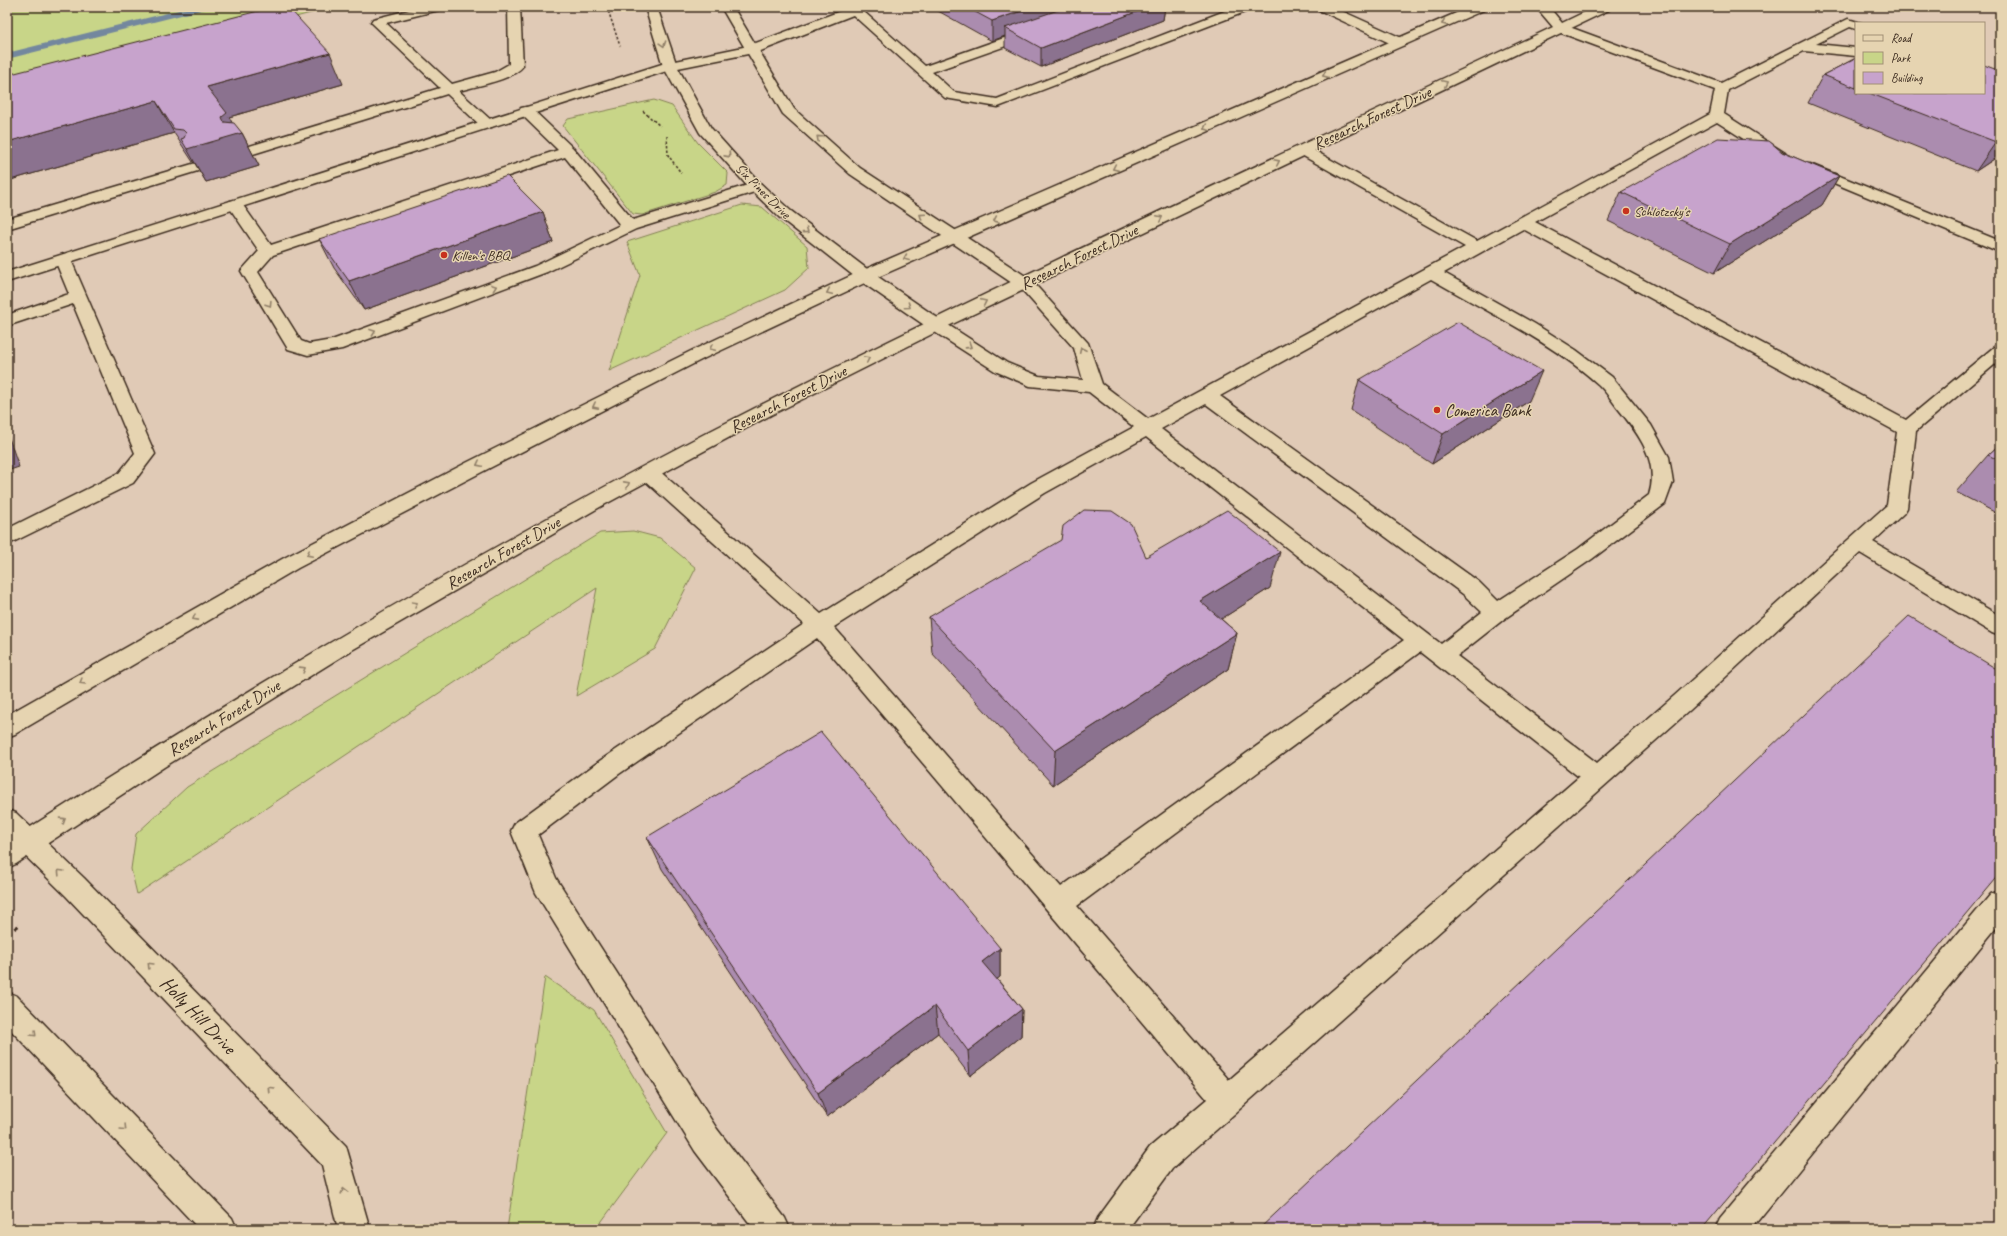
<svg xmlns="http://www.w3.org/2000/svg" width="2007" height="1236" viewBox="0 0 2007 1236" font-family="Caveat,sans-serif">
  <rect width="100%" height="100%" fill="#e0cab6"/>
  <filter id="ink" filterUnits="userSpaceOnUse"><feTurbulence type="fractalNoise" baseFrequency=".025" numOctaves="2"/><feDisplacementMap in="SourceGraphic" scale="8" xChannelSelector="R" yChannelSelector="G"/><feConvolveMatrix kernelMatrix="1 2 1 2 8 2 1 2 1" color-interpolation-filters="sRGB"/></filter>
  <g filter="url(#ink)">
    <path fill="#c8d588" stroke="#828053" d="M7 7H334L7 92Z
      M654 100 672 106 698 143 728 173 727 185 715 192 642 215 633 214 563 126 568 119Z
      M742 205 762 207 807 246 809 268 785 290 609 371 640 275 627 242Z
      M633 531 660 538 696 568 655 649 576 696 597 588 137 894 131 869 136 834 187 787 600 533Z
      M545 977 594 1010 667 1133 596 1229H507Z"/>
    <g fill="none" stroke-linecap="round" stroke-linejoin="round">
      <path fill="#73879e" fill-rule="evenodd" d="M191 7H206L205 9 7 59V53Z"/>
      <defs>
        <path id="service" d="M421 7H441L439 10 386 23 452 84 495 72 509 64 508 7H520L523 66C513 80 475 86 459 91L492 121 494 124 492 127H482L447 94 253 154H243L241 151 243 148 440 88 371 22 373 19Z
          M851 7H868L863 11 925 66 1029 29H1037L1039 32 1037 35 932 72 954 92 997 99 1235 7H1252L1250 10 998 107 945 98 853 15 758 52H748L747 49 748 46Z
          M1317 7H1333L1404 39 1405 42 1404 45H1394L1319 10Z
          M1848 19 1861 23H1856V29L1850 27 1816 44 1856 48V56L1804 51 1728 90 1724 114 1785 153 1787 156 1785 159H1775L1717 122 1535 222 1906 420 1994 347 2000 346V360L1916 431 1907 508 1904 513 1873 542 2000 616V636L1992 633 1860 553 1690 710 1172 1169 1128 1229H1093L1098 1218 1150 1147 1207 1099 817 638 619 774 538 835 556 878 717 1129 785 1218 790 1229H754L695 1151 536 893 511 831 515 823 601 760 804 624 642 478 639 473 642 468 649 466 656 468 821 614 1031 483 1134 427 1089 392 1030 386 995 371 930 329 927 325 930 321 936 320 942 321 1007 363 1039 376 1083 380 1074 348 1016 283 1018 279 1024 278 1030 279 1088 343 1102 384 1148 419 1465 247 1298 153 1296 150 1298 147H1308L1477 241 1710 114 1715 90 1556 31 1554 28 1556 25H1564L1721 83ZM1523 229 1897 432 1887 505 1674 696 1597 763 1457 656 1504 619 1592 559 1665 504 1673 482 1669 457 1651 425 1612 377 1576 350 1535 324 1444 273ZM1431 279C1486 311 1553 343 1599 385 1605 391 1611 399 1616 406 1637 432 1660 460 1649 495L1578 549 1498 601 1479 582 1220 396ZM1206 404 1463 594 1482 612 1441 644 1161 429ZM1146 437 1404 640 1061 887 834 627 1045 493ZM1420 652 1579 777 1229 1080 1077 906Z
          M526 107 531 108 573 148 633 220 751 184H761L764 187 761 190 636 229 547 272 342 349 308 355 288 349 241 271 259 251 227 204 230 201H240L271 245 558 150 521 114 519 111 521 108ZM565 157 620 225 535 266 332 340 309 344 301 341 258 272 273 255Z
          M196 163 201 164 203 167 201 170 7 229V219Z
          M1810 164 2000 241V252L1805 171 1803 168 1805 165Z
          M63 255 69 257 71 260 155 454 133 483 7 545V529L119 473 135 453 73 304 7 326V315L69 294 55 260 57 257Z
          M2000 891V923L1751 1229H1715L1720 1218 1991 894Z"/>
        <path id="minor" d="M753 45 758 46 759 49 758 52 673 69 7 282V272L665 63Z
          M7 810 16 813 84 878 346 1146 370 1229H338L322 1165 66 896 7 838Z
          M7 992 17 996 232 1218 237 1229H199L7 1026Z"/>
        <path id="tertiary" d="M645 7H657L677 66 711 128 761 184 791 211 871 272 942 321 945 325 942 329 936 330 930 329 859 280 779 217 751 190 700 133 663 66Z
          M721 7H733L794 109 860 168 1030 279 1032 283 1030 287 1024 288 1018 287 850 174 783 114Z"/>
        <path id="secondary" d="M1470 7H1486L1484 10 871 280 705 358 480 473 298 568 15 734 7 737V715L284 558 466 463 693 350 859 272Z
          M1536 7H1549L1562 23 1595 7H1611L1609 10 942 329 771 415 600 507 352 650 164 767 16 864 7 868V842C251 686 501 537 759 406 1021 273 1288 152 1553 27Z"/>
      </defs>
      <use href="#service" stroke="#3b2a1e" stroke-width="3"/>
      <use href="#minor" stroke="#3b2a1e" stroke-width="3"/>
      <use href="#tertiary" stroke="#3b2a1e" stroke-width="3"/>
      <use href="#secondary" stroke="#3b2a1e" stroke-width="3"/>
      <path stroke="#3b2a1e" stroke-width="1.5" stroke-dasharray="2.5 2" stroke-linecap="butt" d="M607 7 620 46
        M643 111 660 126
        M667 136 668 155 681 173"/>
      <path stroke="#3b2a1e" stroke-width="3" stroke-dasharray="5 4" stroke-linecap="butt" d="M7 934 21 924"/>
      <use href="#service" fill="#e6d4b1" fill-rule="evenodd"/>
      <use href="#minor" fill="#e6d4b1" fill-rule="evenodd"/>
      <use href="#tertiary" fill="#e6d4b1" fill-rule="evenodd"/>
      <use href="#secondary" fill="#e6d4b1" fill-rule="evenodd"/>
    </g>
    <path fill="#ab8caf" stroke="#3b2a1e" d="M931 7H1165L1163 20 1041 67 1005 48V36L992 41Z
      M1856 58V93H1984L2000 155 1976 171 1808 103 1823 75Z
      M7 75 343 84 229 117 232 123 242 133 259 166 206 182 194 162H193L174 133 7 181Z
      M1782 152 1839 176 1822 205 1714 273 1608 221 1621 192Z
      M543 212 553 242 364 310 334 268 319 239Z
      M1359 380 1529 401 1432 464 1351 410Z
      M2000 444V515L1956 492 1988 455Z
      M1146 557 1270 588 1221 619 1237 633 1228 669 1053 785 932 653 929 617Z
      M647 837 1000 948V977L997 979 1022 1009 1021 1036 970 1076 938 1033 827 1117 662 869Z"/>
    <path fill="#8b728f" stroke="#3b2a1e" d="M1033 7H1088L1005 28V36L992 41V21Z
      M1149 7H1165L1163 20 1041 67V48Z
      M330 53 343 84 229 117 238 134 242 133 259 166 206 182 187 149 207 87Z
      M156 101 174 133 7 181V142Z
      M2000 139V155L1976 171 1996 142Z
      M1839 176 1822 205 1714 273 1730 244Z
      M543 212 553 242 364 310 349 281Z
      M1542 371 1529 401 1432 464 1443 434Z
      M7 432 19 467 7 471Z
      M1280 552 1270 588 1193 637 1200 601Z
      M1237 633 1228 669 1053 785 1055 751Z
      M1000 948V977L983 990 982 962Z
      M935 1006 938 1033 827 1117 818 1093Z
      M1022 1009 1021 1036 970 1076 968 1051Z"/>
    <path fill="#c7a3cc" stroke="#3b2a1e" d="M274 7H288L330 53 207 87 227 113 222 117 224 122 234 123 242 133 187 149 181 139 184 138 186 133 183 130 174 129 156 101 7 142V75Z
      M966 7H1033L992 21Z
      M1067 7H1149L1041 48 1005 28Z
      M1856 58V88L1823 75Z
      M1984 65 2000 71V139L1996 142 1869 93H1984Z
      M1718 138 1769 141 1782 152 1839 176 1730 244 1621 192Z
      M507 176 543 212 349 281 319 239Z
      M1458 322 1542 371 1443 434 1359 380Z
      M2000 444V461L1988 455Z
      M1084 510 1112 511 1131 524 1146 557 1227 510 1280 552 1200 601 1237 633 1055 751 929 617 1061 540 1063 526Z
      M1909 616 2000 671V873L1702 1229H1259Z
      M821 732 1000 948 982 962 1022 1009 968 1051 935 1006 818 1093 647 837Z"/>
    <defs><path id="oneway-chevron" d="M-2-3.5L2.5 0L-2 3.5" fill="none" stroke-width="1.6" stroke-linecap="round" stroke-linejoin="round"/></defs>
    <g stroke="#907f68">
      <use href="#oneway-chevron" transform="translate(1444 23) rotate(156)"/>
      <use href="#oneway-chevron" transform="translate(663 44) rotate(72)"/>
      <use href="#oneway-chevron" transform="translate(1325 75) rotate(156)"/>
      <use href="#oneway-chevron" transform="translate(1445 83) rotate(-25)"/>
      <use href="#oneway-chevron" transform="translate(1206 128) rotate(156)"/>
      <use href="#oneway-chevron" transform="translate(819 138) rotate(-138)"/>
      <use href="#oneway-chevron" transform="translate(728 155) rotate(48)"/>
      <use href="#oneway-chevron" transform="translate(1277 162) rotate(-26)"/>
      <use href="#oneway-chevron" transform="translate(1115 168) rotate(156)"/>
      <use href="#oneway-chevron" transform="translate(922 216) rotate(-146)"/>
      <use href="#oneway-chevron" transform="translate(1160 218) rotate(-26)"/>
      <use href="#oneway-chevron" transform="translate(996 220) rotate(156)"/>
      <use href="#oneway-chevron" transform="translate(806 231) rotate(37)"/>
      <use href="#oneway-chevron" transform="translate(906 258) rotate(157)"/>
      <use href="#oneway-chevron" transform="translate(494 287) rotate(-20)"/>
      <use href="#oneway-chevron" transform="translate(829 292) rotate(155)"/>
      <use href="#oneway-chevron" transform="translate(984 302) rotate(-25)"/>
      <use href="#oneway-chevron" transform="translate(269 304) rotate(58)"/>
      <use href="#oneway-chevron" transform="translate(908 306) rotate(35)"/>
      <use href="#oneway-chevron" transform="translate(373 332) rotate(-20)"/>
      <use href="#oneway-chevron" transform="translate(969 346) rotate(33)"/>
      <use href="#oneway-chevron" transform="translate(712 348) rotate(155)"/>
      <use href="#oneway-chevron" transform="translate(1082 350) rotate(-115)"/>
      <use href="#oneway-chevron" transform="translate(867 359) rotate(-26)"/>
      <use href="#oneway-chevron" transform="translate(595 406) rotate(153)"/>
      <use href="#oneway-chevron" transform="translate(479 464) rotate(153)"/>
      <use href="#oneway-chevron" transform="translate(627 484) rotate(-28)"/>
      <use href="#oneway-chevron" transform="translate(309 554) rotate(153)"/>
      <use href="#oneway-chevron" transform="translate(415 604) rotate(-30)"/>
      <use href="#oneway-chevron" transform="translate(195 618) rotate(151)"/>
      <use href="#oneway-chevron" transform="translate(303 669) rotate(-32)"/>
      <use href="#oneway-chevron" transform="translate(82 682) rotate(149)"/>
      <use href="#oneway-chevron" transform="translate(63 820) rotate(-33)"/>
      <use href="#oneway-chevron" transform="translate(60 872) rotate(-134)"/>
      <use href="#oneway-chevron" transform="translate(150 965) rotate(-134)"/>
      <use href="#oneway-chevron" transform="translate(34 1034) rotate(46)"/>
      <use href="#oneway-chevron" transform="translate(270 1089) rotate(-134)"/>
      <use href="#oneway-chevron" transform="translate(124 1128) rotate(46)"/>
      <use href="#oneway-chevron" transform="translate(344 1191) rotate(-105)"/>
    </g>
  </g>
  <g fill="#c8321e" stroke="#e6d4b1" stroke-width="1.5">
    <circle cx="1626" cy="211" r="4"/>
    <circle cx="444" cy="255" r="4"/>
    <circle cx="1437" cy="410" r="4"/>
  </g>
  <g text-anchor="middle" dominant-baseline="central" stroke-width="3" stroke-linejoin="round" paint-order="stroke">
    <g font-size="14" fill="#3b2a1e" stroke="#e6d4b1">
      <text transform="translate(763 191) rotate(45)">Six Pines Drive</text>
    </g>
    <g font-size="14" fill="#3b2a1e" stroke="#e6d4b1" text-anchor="start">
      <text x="1634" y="211">Schlotzsky's</text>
      <text x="452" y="255">Killen's BBQ</text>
    </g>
    <g font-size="17" fill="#3b2a1e" stroke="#e6d4b1">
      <text transform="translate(1372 118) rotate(-25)">Research Forest Drive</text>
      <text transform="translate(1079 257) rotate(-26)">Research Forest Drive</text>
      <text transform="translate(788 399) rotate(-27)">Research Forest Drive</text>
      <text transform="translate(503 553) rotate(-30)">Research Forest Drive</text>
      <text transform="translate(224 718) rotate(-32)">Research Forest Drive</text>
    </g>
    <g font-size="17" fill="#3b2a1e" stroke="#e6d4b1" text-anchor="start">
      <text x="1445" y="410">Comerica Bank</text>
    </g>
    <g font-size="20" fill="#3b2a1e" stroke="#e6d4b1">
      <text transform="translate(198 1015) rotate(46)">Holly Hill Drive</text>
    </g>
  </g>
  <rect width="2007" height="1236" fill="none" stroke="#e6d4b1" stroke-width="24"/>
  <rect x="12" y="12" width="1983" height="1212" fill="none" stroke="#3b2a1e" stroke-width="1.5" filter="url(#ink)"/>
  <rect x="1855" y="22" width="130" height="72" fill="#e6d4b1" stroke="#a29076"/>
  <rect x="1863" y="35" width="20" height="6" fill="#e6d4b1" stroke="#a29076"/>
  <text x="1891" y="42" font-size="12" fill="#3b2a1e">Road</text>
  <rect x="1863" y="52" width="20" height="12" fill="#c8d588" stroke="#a29076"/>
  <text x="1891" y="62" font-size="12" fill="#3b2a1e">Park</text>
  <rect x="1863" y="72" width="20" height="12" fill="#c7a3cc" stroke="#a29076"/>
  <text x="1891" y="82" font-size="12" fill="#3b2a1e">Building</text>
</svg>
